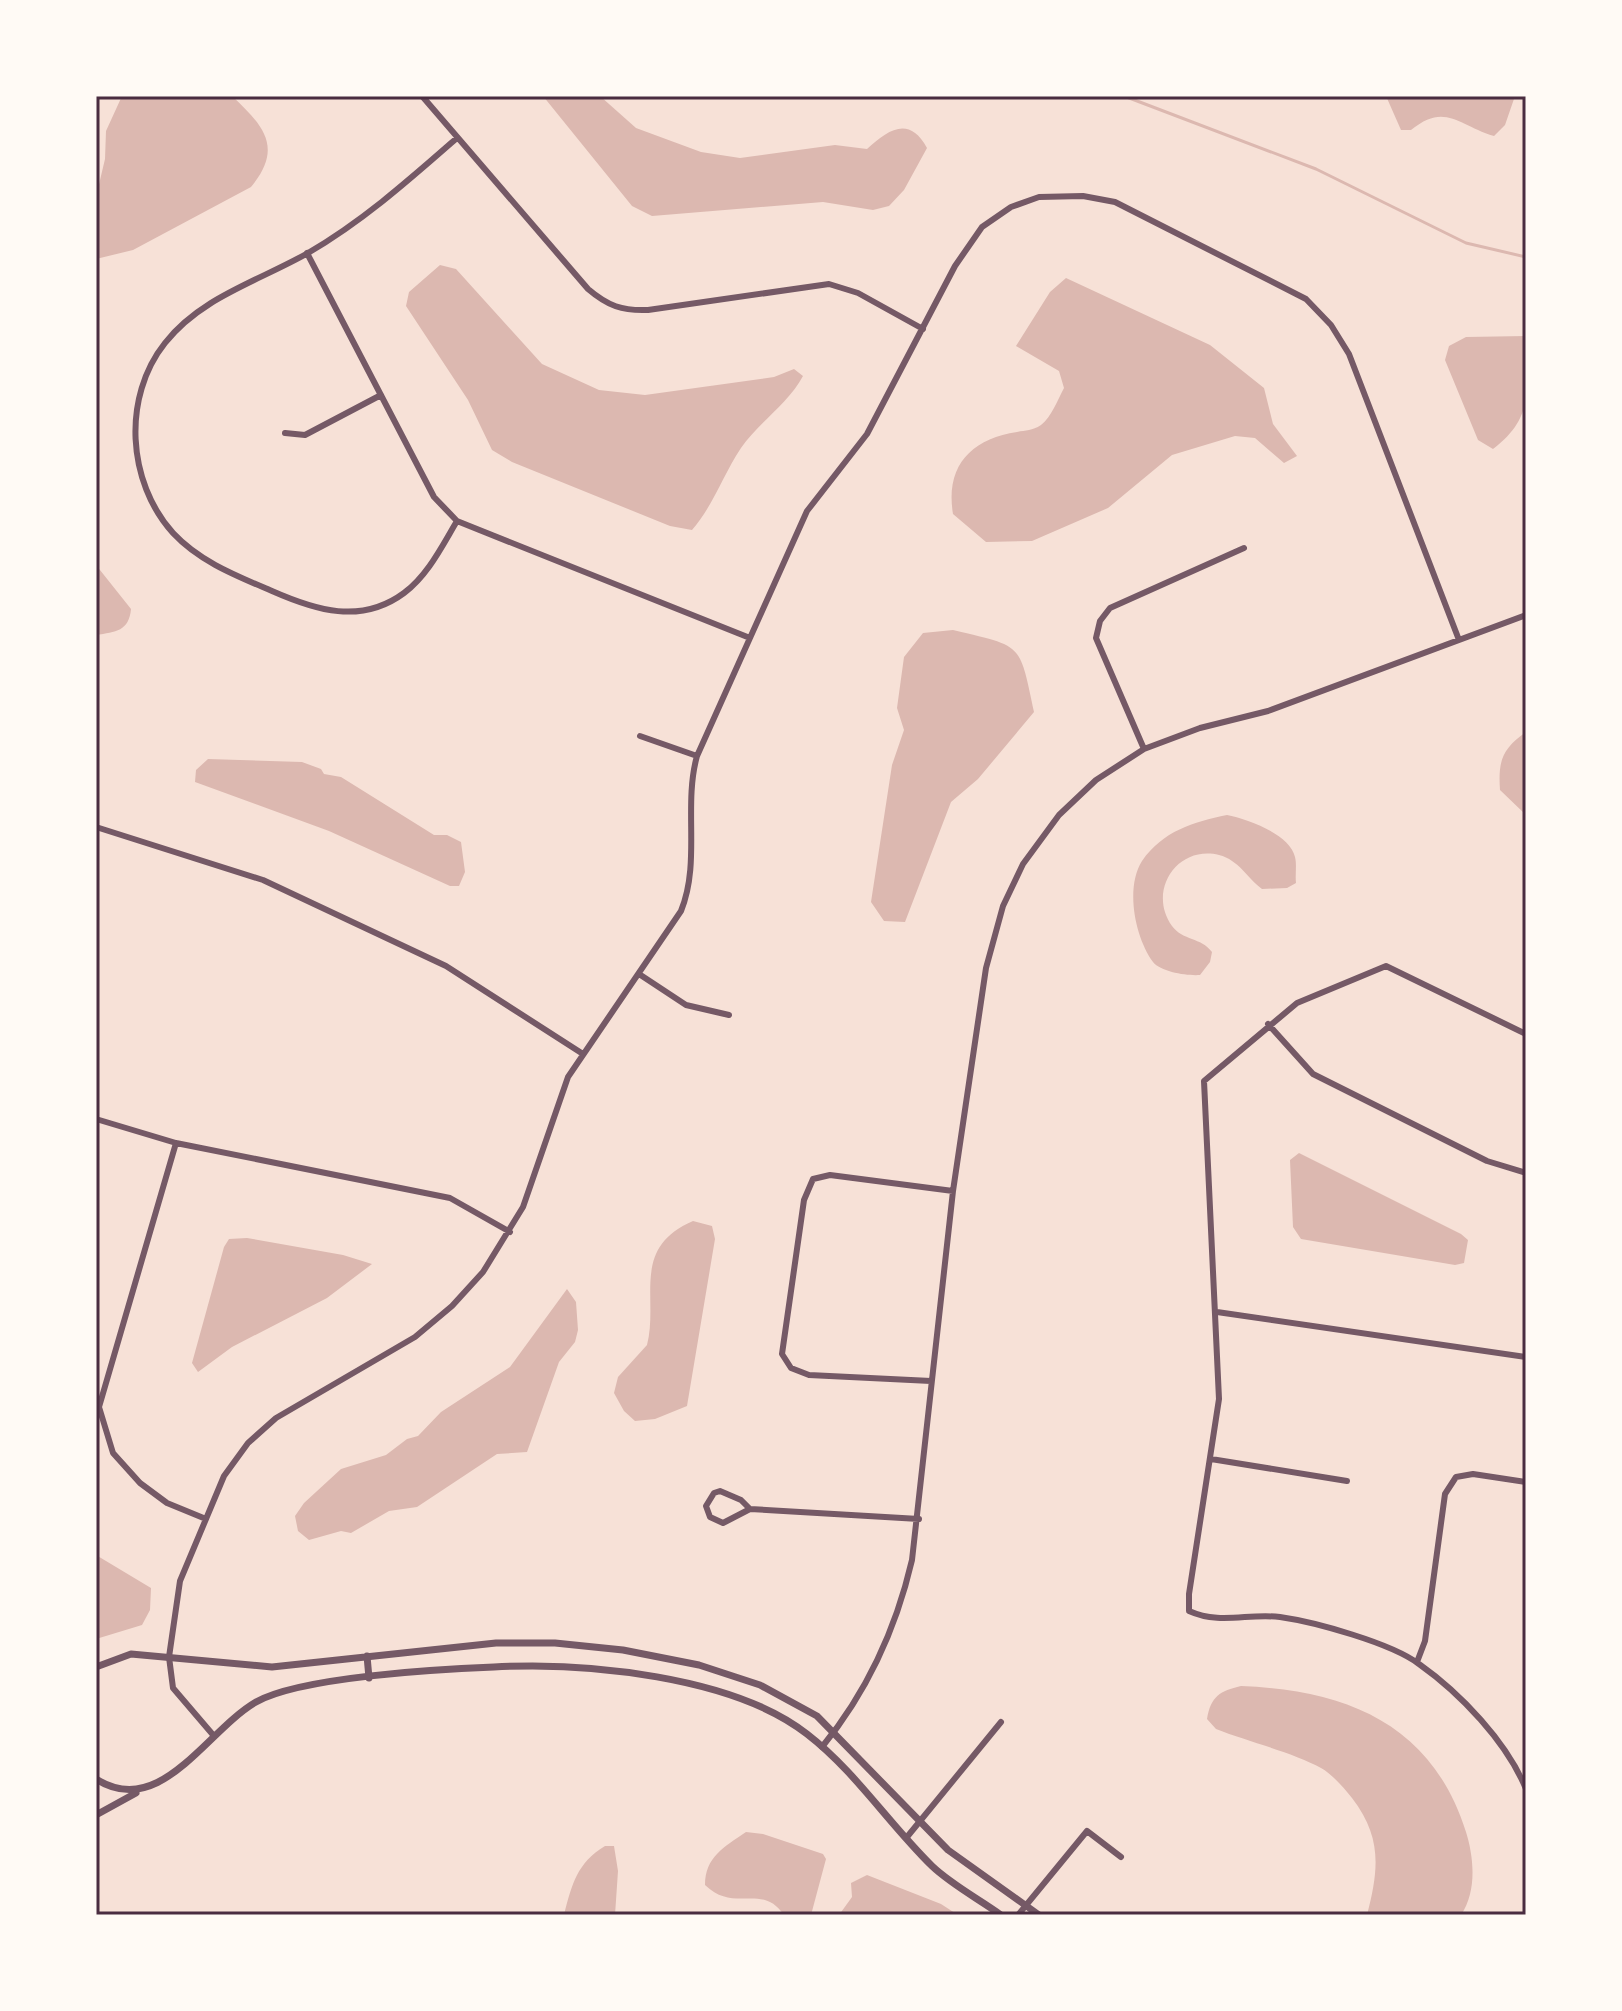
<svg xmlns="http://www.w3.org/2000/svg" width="1622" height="2011" viewBox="0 0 1622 2011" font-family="Quicksand,sans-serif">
  <rect width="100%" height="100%" fill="#f7e1d7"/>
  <path fill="#dcb8b0" d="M122 96H232C265 127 283 148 251 187L133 250 96 259V197L105 159 106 131Z
    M543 96H600L636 128 701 152 740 158 835 145 867 149C888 130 909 115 927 148L904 190 889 206 873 210 823 202 652 216 632 206Z
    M1386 96H1515L1505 125 1494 136C1458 125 1445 102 1411 130H1401Z
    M440 265 456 269 542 364 599 390 645 395 774 377 794 369 803 376C788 404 759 422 741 448 723 475 713 506 692 530L670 526 512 462 492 450 468 400 406 306 409 292Z
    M1066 278 1210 345 1264 388 1273 424 1297 456 1284 463 1255 438 1235 436 1172 455 1108 508 1032 541 986 542 953 514C945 466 971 439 1017 432 1026 430 1032 431 1041 425 1051 418 1058 399 1064 388L1059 371 1016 346 1050 292Z
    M1526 336C1526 385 1537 416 1493 449L1478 440 1445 360 1449 346 1466 337Z
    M96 565 131 609C129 631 116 632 96 635Z
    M953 630C1023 647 1019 641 1034 712L978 779 951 802 905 922 884 921 871 902 892 765 904 730 897 708 904 657 923 633Z
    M1526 732V815L1500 790C1498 761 1502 749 1526 732Z
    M208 759 302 762 321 769 324 774 341 777 434 835H447L461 842 465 872 459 886H450L329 831 195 782 196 770Z
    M1227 815C1247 819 1290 834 1295 857 1297 865 1295 875 1296 883L1287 888 1262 889C1247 878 1239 860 1219 855 1177 845 1147 891 1172 926 1183 941 1201 937 1212 952L1210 962 1200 975C1187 976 1161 972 1153 962 1135 937 1125 888 1142 861 1163 831 1193 822 1227 815Z
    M1299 1153 1461 1234 1468 1240 1464 1263 1455 1265 1301 1239 1293 1227 1290 1160Z
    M693 1221 712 1226 715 1239 687 1406 655 1419 635 1421 624 1411 614 1393 618 1377 647 1345C659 1298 630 1248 693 1221Z
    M247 1238 343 1255 372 1264 327 1298 232 1347 198 1372 192 1363 224 1247 229 1239Z
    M567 1289 576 1302 578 1330 575 1342 559 1362 527 1452 497 1454 417 1507 389 1511 351 1533 341 1531 309 1540 298 1531 295 1516 304 1503 341 1469 386 1455 407 1439 418 1436 441 1412 510 1367Z
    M96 1555 151 1588 150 1610 142 1625 96 1639Z
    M1241 1686C1347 1690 1432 1724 1466 1832 1474 1858 1477 1891 1461 1915H1367C1379 1869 1382 1837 1352 1798 1344 1788 1332 1774 1321 1768 1295 1753 1246 1741 1216 1729L1207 1719C1211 1696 1220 1691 1241 1686Z
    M746 1832 763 1834 823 1854 826 1859 811 1915H784C761 1882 735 1914 705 1885 705 1857 724 1847 746 1832Z
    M605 1846H614L618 1871 615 1915H564C572 1884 577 1863 605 1846Z
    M867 1875 941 1904 958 1915H839L852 1897 851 1883Z"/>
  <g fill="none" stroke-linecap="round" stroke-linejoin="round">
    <path stroke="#dcb8b0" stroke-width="3" d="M1124 96 1316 169 1466 243 1526 257"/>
    <path stroke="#755966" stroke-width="6" d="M422 96 588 289C608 306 622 311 648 310L829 284 858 293 923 329
      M457 138C409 180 363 221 308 253 259 281 201 297 165 343 122 397 127 482 173 533 200 562 237 576 272 591 315 610 361 625 404 593 428 575 442 546 457 521
      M307 253 434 497 457 521 750 638
      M285 433 305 435 381 395
      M640 736 697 756
      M1144 749 1096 638 1100 621 1110 608 1244 548
      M96 827 263 880 446 966 583 1054
      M639 974 686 1005 729 1015
      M1268 1024 1313 1074 1487 1161 1526 1173
      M1526 1034 1386 966 1297 1003 1204 1081 1219 1399 1189 1594V1611C1220 1625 1248 1613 1280 1617 1315 1622 1391 1643 1419 1664 1460 1693 1507 1742 1526 1789
      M96 1119 176 1143 450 1198 510 1232
      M176 1143 99 1407 113 1453 140 1483 167 1503 206 1519
      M1217 1312 1526 1357
      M931 1381 809 1375 791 1368 782 1354 804 1200 813 1179 830 1175 953 1191
      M1211 1459 1347 1481
      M750 1509 723 1523 710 1517 706 1506 714 1493 720 1491 741 1500 750 1509 919 1519
      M1417 1662 1425 1641 1445 1494 1456 1477 1473 1474 1526 1482
      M214 1736 173 1688 169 1657 180 1581 224 1476 248 1443 276 1418 415 1337 452 1306 483 1272 523 1207 568 1077 681 911C701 862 683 806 697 756L807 511 867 434 955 266 982 227 1011 207 1039 197 1083 196 1115 202 1306 299 1331 325 1349 354 1459 640
      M822 1747C867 1692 896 1629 912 1560L953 1191 986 968 1003 906 1023 864 1059 815 1096 780 1144 749 1200 728 1268 711 1526 615
      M907 1837 1001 1722
      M1018 1915 1087 1831 1121 1857"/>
    <path stroke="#755966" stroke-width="7" d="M367 1656 369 1678
      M96 1667 131 1654 272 1667 496 1643H555L623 1650 699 1665 760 1685 817 1716 948 1850 1039 1915
      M96 1779C160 1820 206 1731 256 1702 300 1677 439 1669 494 1667 585 1662 733 1676 807 1734 855 1771 889 1824 932 1866 952 1885 979 1899 1001 1915
      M96 1815 136 1793"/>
  </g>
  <rect width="1622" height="2011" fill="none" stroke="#fffaf5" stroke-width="196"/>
  <rect x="98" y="98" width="1426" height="1815" fill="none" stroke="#4a2c40" stroke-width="3"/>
</svg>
